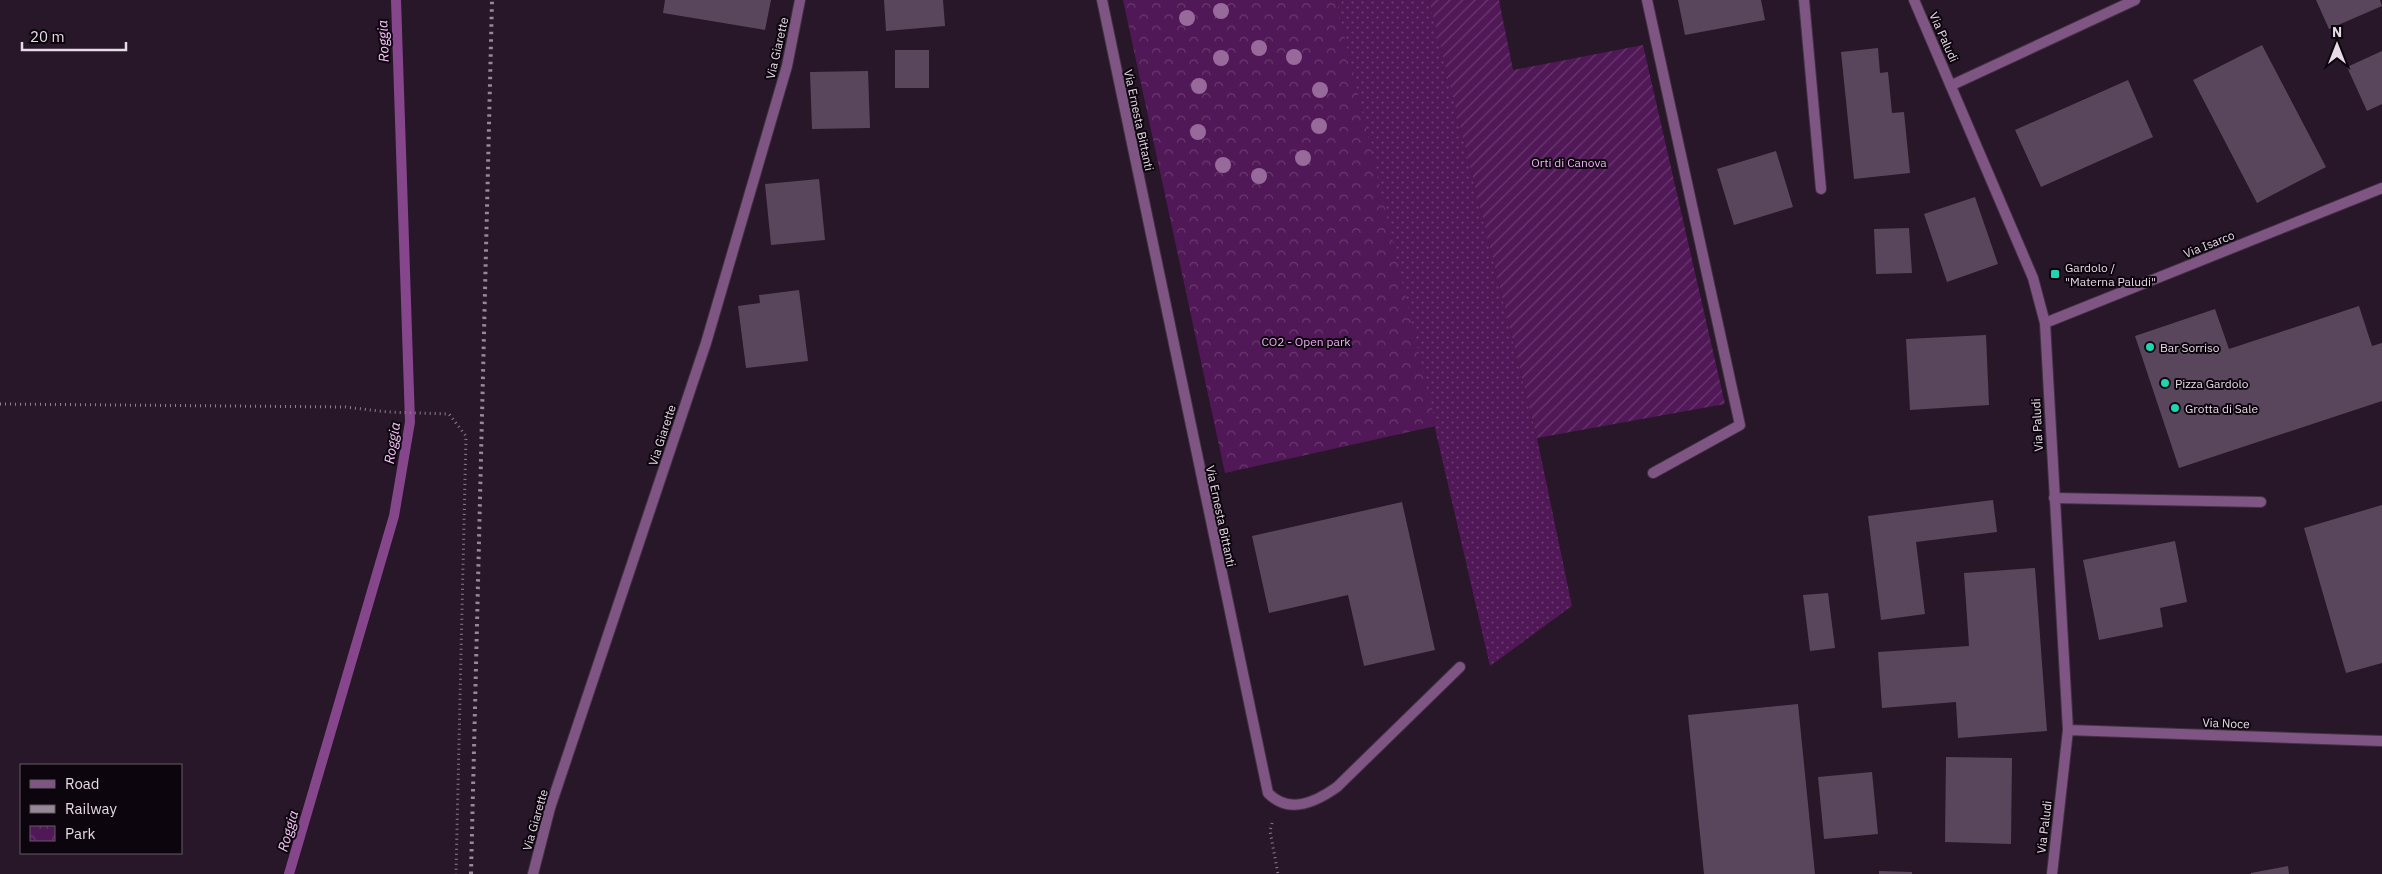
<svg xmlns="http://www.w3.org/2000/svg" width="2382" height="874" viewBox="0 0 2382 874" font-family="'IBM Plex Sans',sans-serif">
  <defs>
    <pattern id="grass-dots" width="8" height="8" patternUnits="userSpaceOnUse" patternTransform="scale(1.25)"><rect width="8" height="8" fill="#511857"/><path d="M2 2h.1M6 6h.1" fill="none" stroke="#6a396f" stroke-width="1.8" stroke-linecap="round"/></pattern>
    <pattern id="park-crowns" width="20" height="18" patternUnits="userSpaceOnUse" patternTransform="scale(1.25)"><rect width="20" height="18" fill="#511857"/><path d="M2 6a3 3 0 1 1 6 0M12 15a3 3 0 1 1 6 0" fill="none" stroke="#6a396f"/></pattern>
    <pattern id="garden-furrows" width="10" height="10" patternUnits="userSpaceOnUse" patternTransform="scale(1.25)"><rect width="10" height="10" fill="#511857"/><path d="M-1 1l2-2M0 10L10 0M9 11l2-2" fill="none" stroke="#6a396f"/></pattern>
  </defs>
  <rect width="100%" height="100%" fill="#281629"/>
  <path fill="url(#grass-dots)" d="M1336 0H1429L1537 438 1572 606 1490 666Z"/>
  <path fill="url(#park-crowns)" d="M1123 0H1336L1436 426 1225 473Z"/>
  <path fill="url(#garden-furrows)" d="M1429 0H1499L1513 70 1643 45 1725 404 1537 438Z"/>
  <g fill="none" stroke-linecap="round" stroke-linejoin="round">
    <path stroke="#85468b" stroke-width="10" d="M289 874 394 516 410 422 396 0"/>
  </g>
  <path fill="#5a465c" d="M665 0H771L765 30 663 13Z
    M884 0H943L945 26 886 31Z
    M1678 0H1761L1765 20 1685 35Z
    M2316 0H2380L2382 6 2329 29Z
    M2262 45 2326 167 2257 203 2193 80Z
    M1878 48 1880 73 1888 72 1892 113 1904 112 1910 173 1854 179 1841 52Z
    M895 50H929V88H895Z
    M2382 51V104L2367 111 2347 67Z
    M868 71 870 128 812 129 810 72Z
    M2128 80 2153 137 2041 187 2015 130Z
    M1776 151 1793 207 1734 225 1717 169Z
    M819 179 825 240 771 245 765 184Z
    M1975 197 1998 264 1947 282 1924 214Z
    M1909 228 1912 273 1876 274 1874 229Z
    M799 290 808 361 746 368 738 306 760 303 759 295Z
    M2359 306 2372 346 2382 343V401L2179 468 2135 336 2215 309 2229 349Z
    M1986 335 1989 405 1910 410 1906 339Z
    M1993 500 1997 532 1916 542 1925 614 1881 620 1868 516Z
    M1402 502 1435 650 1364 666 1348 595 1269 613 1252 536Z
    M2382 505V663L2346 673 2304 528Z
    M2175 541 2187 602 2160 608 2163 627 2099 640 2083 560Z
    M2035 568 2047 731 1958 738 1956 702 1882 708 1878 652 1969 646 1964 573Z
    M1828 593 1835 648 1810 651 1803 595Z
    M1798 704 1815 874H1704L1688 715Z
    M1946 757 2012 758 2011 844 1945 842Z
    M1872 772 1878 834 1824 839 1818 777Z
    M2288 866 2289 874H2251V873Z
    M1879 871 1912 872V874H1879Z"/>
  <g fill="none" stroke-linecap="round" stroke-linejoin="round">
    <defs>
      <path id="service" d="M1647 0 1740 425 1653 473
        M1804 0 1821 189
        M2054 498 2261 502"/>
      <path id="minor" d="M1102 0 1268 793C1289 815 1316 802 1337 787L1460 667
        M1914 0 2033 278 2045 323 2068 730 2052 874
        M1952 85 2135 0
        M2045 323 2382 188
        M2068 730 2382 741
        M533 874 550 808 706 343 787 66 800 0"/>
    </defs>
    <use href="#service" stroke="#433144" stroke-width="12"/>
    <use href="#minor" stroke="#433144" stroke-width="12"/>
    <path stroke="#8d7e8e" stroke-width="3" stroke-dasharray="1 4" stroke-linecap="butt" d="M0 404 345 407 388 412 449 414 466 436 456 874
      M1272 823 1270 831 1278 874"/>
    <use href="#service" stroke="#7f5683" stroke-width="10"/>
    <use href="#minor" stroke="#7f5683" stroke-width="10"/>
    <path stroke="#978898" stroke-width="4" stroke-dasharray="2.5 5" stroke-linecap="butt" d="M471 874 492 0"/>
  </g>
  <g fill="#986a9b">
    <circle cx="1221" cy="11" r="8"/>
    <circle cx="1187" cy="18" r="8"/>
    <circle cx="1259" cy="48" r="8"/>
    <circle cx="1294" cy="57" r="8"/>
    <circle cx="1221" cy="58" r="8"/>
    <circle cx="1199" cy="86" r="8"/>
    <circle cx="1320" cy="90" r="8"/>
    <circle cx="1319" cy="126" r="8"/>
    <circle cx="1198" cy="132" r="8"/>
    <circle cx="1303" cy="158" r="8"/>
    <circle cx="1223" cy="165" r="8"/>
    <circle cx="1259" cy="176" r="8"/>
  </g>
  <g fill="#1ed5b1" stroke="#0c050d" stroke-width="2">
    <rect x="2050" y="269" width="10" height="10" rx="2.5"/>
    <circle cx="2150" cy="347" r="5"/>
    <circle cx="2165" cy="383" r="5"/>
    <circle cx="2175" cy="408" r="5"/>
  </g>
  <g text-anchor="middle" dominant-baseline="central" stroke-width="4" stroke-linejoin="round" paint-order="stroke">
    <g font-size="12" fill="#e7dae7" stroke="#0c050d">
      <text transform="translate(1944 37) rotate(66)">Via Paludi</text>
      <text transform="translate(777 48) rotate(-77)">Via Giarette</text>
      <text transform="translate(1139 120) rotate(78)">Via Ernesta Bittanti</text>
      <text transform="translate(2209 244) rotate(-22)">Via Isarco</text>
      <text transform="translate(2037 425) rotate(-93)">Via Paludi</text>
      <text transform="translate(662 435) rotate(-72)">Via Giarette</text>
      <text transform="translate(1221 516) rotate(78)">Via Ernesta Bittanti</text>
      <text transform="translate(2226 723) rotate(2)">Via Noce</text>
      <text transform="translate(535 820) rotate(-74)">Via Giarette</text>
      <text transform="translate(2044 827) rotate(-83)">Via Paludi</text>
    </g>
    <g font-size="12" fill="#f3aef9" stroke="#0c050d">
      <text x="1569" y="162">Orti di Canova</text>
      <text x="1306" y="341">CO2 - Open park</text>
    </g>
    <g font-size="12" fill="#e7dae7" stroke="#0c050d" text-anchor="start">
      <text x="2065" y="267">Gardolo /<tspan x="2065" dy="14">"Materna Paludi"</tspan></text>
      <text x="2160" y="347">Bar Sorriso</text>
      <text x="2175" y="383">Pizza Gardolo</text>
      <text x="2185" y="408">Grotta di Sale</text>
    </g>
    <g font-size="14" font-style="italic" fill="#f8c3fb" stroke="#0c050d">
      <text transform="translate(383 41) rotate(-92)">Roggia</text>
      <text transform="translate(392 443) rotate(-81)">Roggia</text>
      <text transform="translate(288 831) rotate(-74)">Roggia</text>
    </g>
  </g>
  <rect x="20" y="764" width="162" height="90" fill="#0c050d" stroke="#645a64"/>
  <rect x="30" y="780" width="25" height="8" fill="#7f5683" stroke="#645a64"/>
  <text x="65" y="789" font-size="15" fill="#e7dae7">Road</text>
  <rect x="30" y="805" width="25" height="8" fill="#978898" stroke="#645a64"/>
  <text x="65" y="814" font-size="15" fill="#e7dae7">Railway</text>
  <rect x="30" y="826" width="25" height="15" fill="url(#park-crowns)" stroke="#645a64"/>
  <text x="65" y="839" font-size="15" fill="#e7dae7">Park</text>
  <g transform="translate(2337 45)" stroke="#0c050d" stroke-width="4" paint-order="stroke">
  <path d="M0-4L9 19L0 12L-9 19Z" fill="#e7dae7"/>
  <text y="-8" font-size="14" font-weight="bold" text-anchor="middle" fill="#e7dae7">N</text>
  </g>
  <path d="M22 42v8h104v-8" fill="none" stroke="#e7dae7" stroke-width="2.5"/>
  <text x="30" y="42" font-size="15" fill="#e7dae7" stroke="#0c050d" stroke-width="4" paint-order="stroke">20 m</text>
</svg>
